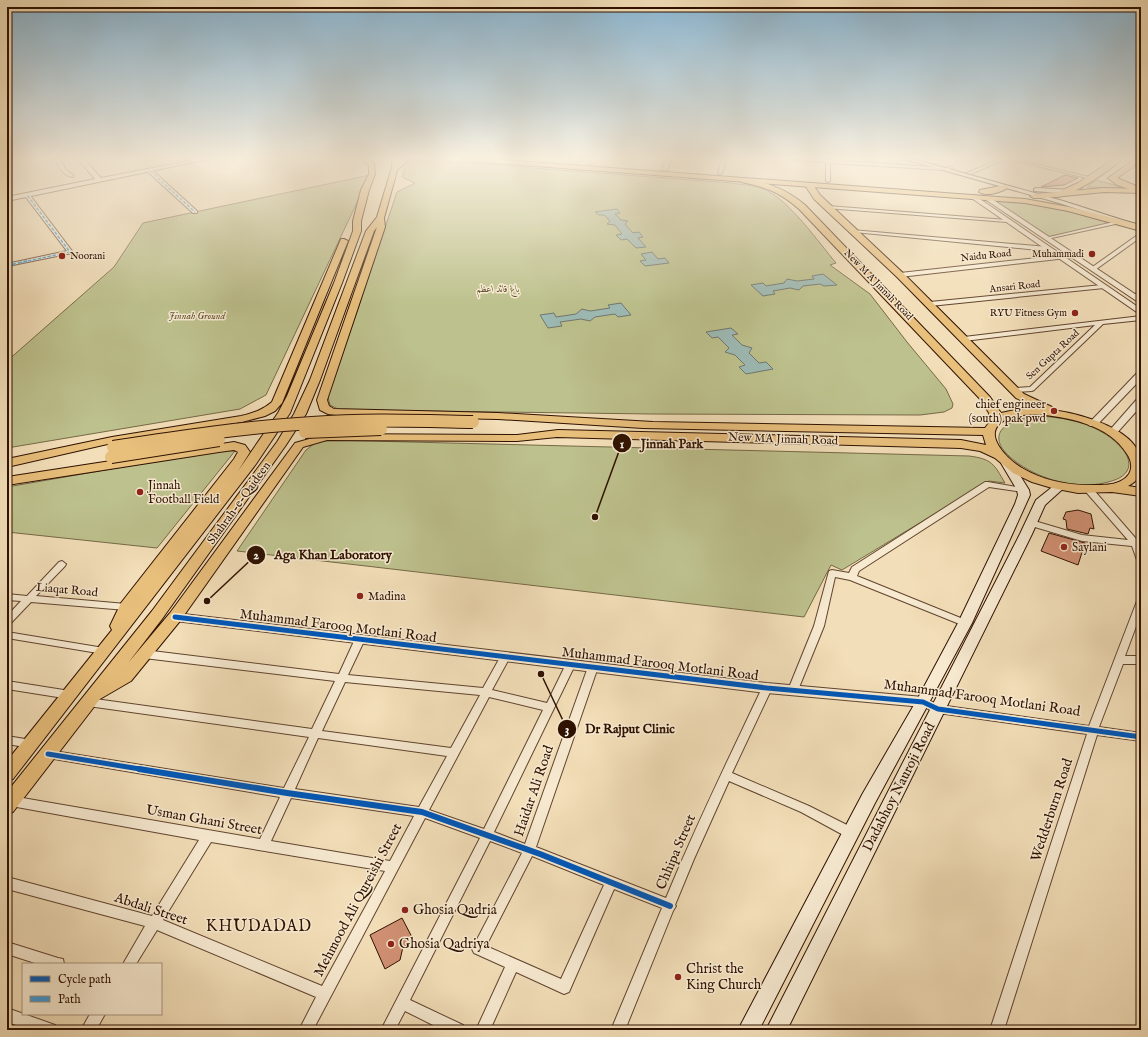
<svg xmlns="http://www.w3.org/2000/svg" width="1148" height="1037" viewBox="0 0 1148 1037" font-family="'IM FELL English',Amiri,serif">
  <rect width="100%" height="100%" fill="#f2deb8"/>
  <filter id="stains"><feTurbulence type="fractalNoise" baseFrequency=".005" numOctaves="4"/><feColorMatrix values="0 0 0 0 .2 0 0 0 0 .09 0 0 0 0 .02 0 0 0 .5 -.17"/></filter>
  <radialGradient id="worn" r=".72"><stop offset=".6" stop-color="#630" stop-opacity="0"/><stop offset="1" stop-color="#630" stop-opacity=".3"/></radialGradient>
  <path fill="#bdc18d" stroke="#766946" d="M413 159 732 183C742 185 753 185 763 189 787 197 819 243 836 263L830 265 870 294 907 342 946 389 953 404 952 408 944 412 920 415 652 414 350 410 338 409 330 405 328 397 397 192 415 183 402 177 407 162Z
    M370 175 266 395 240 409 7 448V361L114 267 143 223Z
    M1096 180 1125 188 1087 187Z
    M987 198 1025 201 1118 222 1048 237Z
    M1037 416C1068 417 1104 425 1124 451 1128 456 1131 465 1127 471 1122 479 1112 481 1104 483 1077 489 1042 480 1019 464 983 439 999 420 1037 416Z
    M330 440 969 456C992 459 994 464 1005 483L989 481 842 570 831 565 804 617 237 551 306 450 315 443Z
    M221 450 235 451 157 548 7 532V487Z"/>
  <path fill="#9dbbb6" stroke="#71776d" d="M617 209 620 213 615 214 621 220 628 221 625 224 633 233 639 232 643 237 638 238 646 247 636 248 627 239 621 240 616 235 622 234 615 225 607 224 610 221 604 215H599L595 212Z
    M652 252 658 259 665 258 669 263 645 266 640 261 646 260 641 254Z
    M823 274 837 285 824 286 820 284 803 286 799 290 790 288 773 291 775 294 763 296 751 285 763 283 766 286 784 283 787 279 797 281 814 279 812 276Z
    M621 303 631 315 618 317 615 314 595 317 590 321 581 319 560 322 562 326 548 328 540 315 554 313 556 317 576 314 582 309 590 311 610 308 608 305Z
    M731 328 738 334 732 335 742 345 752 348 749 353 759 363 766 362 773 369 746 374 739 367 745 365 735 355 725 352 729 348 718 337 712 338 706 332Z"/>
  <path fill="#d19073" stroke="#2f1100" d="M1065 175 1078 178 1064 185 1041 187Z
    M1078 510 1091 514 1094 529 1090 528 1088 534 1067 529 1066 520 1063 519 1066 512Z
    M1049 533 1085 543 1078 565 1041 551Z
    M402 918 414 941 403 947 400 960 385 969 370 935Z"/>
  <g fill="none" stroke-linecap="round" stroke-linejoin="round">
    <defs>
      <path id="minor" d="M55 159H59L66 170 73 175V177C63 176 59 167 55 159Z
        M581 159H585L592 163 589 164Z
        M722 159H726L722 173 720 174 718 173Z
        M791 159 826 160V159H830V160L945 168 950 167 952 168 945 170 830 163V181L828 182 826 181V162L793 160Z
        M999 159H1004L971 174 967 173Z
        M1008 159H1014L1093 178 1091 179Z
        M148 170H152L197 211V213H193L148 172Z
        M25 194H29L72 251V253L8 266 7 259 11 263 67 251 25 196Z
        M828 206 1007 220 1009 221 1007 222 826 208V206Z
        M1118 221H1120V223L1047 239 1045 238Z
        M852 230 1048 247 1051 249 1048 251 854 232H852Z
        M1139 234H1141V237L1095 270H1091V268Z
        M1074 254 1077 256 1076 257 900 277 897 275 900 273Z
        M1102 285 1105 287 1104 288 930 306 927 304 930 302Z
        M1141 290V295L1137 298H1133V296Z
        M1141 316V320L1103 324 1034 390 1032 391 1015 392 1012 390 1015 388 1030 387 1095 325 964 341 961 339 964 337Z
        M985 482H988L1023 488 1027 490 1023 492 989 487 859 571 857 576 968 621 970 623 968 625H962L850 580 835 577 824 626 798 690 796 693 793 694 790 693 788 690 814 626 829 571 832 570 849 573 852 567Z
        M1086 488H1092L1138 541H1141V563L1137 560 1132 546 1082 541 1028 525 1027 523 1031 520 1082 535 1128 540 1086 492 1085 490Z
        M62 561 66 564 65 566 36 596 126 604 129 605 130 607 129 609 126 610 31 602 10 624 7 625V616L21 601 7 600V594L27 596 59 562Z
        M1141 598V613L1125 656H1141V664H1123L1099 727 1141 733V741L1097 735 1004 1030H990L1087 734 938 713 919 705 918 702 919 699 923 698 939 705 1089 726 1137 601 1138 599Z
        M7 632 104 648 107 649 109 651 107 653 104 654 7 638Z
        M360 636 363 637 365 639 348 675 483 688 502 654 505 653 508 654 510 657 492 690 547 703 567 662 570 661 573 662 575 665 494 832 525 844 588 667 590 664 593 663 596 664 598 667 536 847 666 898C695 827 729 758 762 688L764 685 767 684 770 685 772 688 732 773 809 806 855 829 857 833 855 837 851 838 847 837 801 812 729 781 694 859 675 905 676 906 673 911 625 1030H611L662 908 614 889 569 992 564 994 516 972 490 1030H476L505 967 474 953 472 949 522 853 490 841 410 1000 463 1025 465 1030H443L405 1011 395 1030H381L480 838 425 818 313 1030H299L316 997 157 930 136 964H123L145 926 7 889V877L152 916 199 840 11 806 7 804V798L11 796 260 839 280 797 48 758 44 757 43 754 44 751 48 750 284 788 309 737 88 706 84 705 83 702 84 699 88 698 312 729 335 681 144 658 141 656 139 654 141 652 144 650 339 674 355 639 357 637ZM345 682 480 695 451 748 322 731ZM489 697 543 710 484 829 429 810ZM318 738 447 756 419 807 295 789ZM291 798 414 816 390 861 271 841ZM211 842 385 871 322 986 163 920ZM532 856 604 885 561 979 486 946Z
        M7 681 70 691 74 692 75 695 74 698 70 699 7 689Z
        M7 736 31 740 35 741 36 744 35 747 31 748 7 744Z
        M7 942 58 958 63 959 64 964H38L7 954Z
        M7 1008 55 1025 57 1030H31L7 1022Z
        M90 1014H105L96 1030H81Z"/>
      <path id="tertiary" d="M78 159H84L101 178 199 159H209L7 201V197L95 179Z
        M665 159H671L668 169 665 171 662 169Z
        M970 195H974L1141 309V315L970 197Z
        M985 197H989L1141 298V304L985 199Z
        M1141 371V379L1096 426H1090L1088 424 1090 422 1138 372Z
        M1141 397V406L1115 435H1109L1107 433 1109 431 1138 398Z
        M175 613 767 683 923 697 928 698 930 702 928 706 923 707 767 693 175 621 171 620 169 617 171 614Z"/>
      <path id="secondary" d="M904 159H913L1063 201 1141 226V230L1059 203Z
        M1036 188 1074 190 1077 192 1074 194 1034 191V189Z
        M1007 460 1011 461 1029 490 1030 495 972 623 875 803 759 1030H738L863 793 918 698 958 623 1015 504 1018 495 1017 490 1001 463Z
        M1060 483 1064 484 1066 486 1045 505 1032 534 787 1030H766L1020 534 1036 500 1056 484Z"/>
      <path id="primary" d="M362 159H369L374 164 375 174 369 190 361 221V231L342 283 290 413 256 464 13 779 7 781V761L112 630 110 626 121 603 234 459 238 452 234 450 219 452 7 485V477L234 442 245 445 250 452 238 471 278 413 287 396 334 283 353 231V221L361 190 369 174V166Z
        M392 159H398V167L384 218 385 227 327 400 329 406 334 409 498 413 653 422 985 428 991 420 989 413 982 401 799 209C780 192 766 187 741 182L740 180 744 178C768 183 786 189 805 205L990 397 1001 413 1015 410 1036 408 1016 398 897 277 814 199 805 185 809 183H812L820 195 903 273 1024 394 1052 407 1053 410C1080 414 1141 429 1141 464 1141 475 1138 481 1128 486L1141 488V496L1112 492 1078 493 1052 488 1032 482 1013 473 995 458 980 451 961 448 557 437 517 441 327 440 303 447 180 621 131 681 100 699 13 812 7 814V792L152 611 277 442 294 414 310 380 366 231 377 217 392 167ZM377 227 317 400 320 410 328 414 344 416 498 419 643 428 983 435 986 445 961 440 558 430 517 435 327 434 295 443 170 613 128 663 162 619 286 445 306 414 320 380 374 231ZM1035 414C1067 417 1109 424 1127 454 1131 460 1133 467 1129 474 1121 485 1107 485 1095 485 1070 486 1044 481 1022 468 1007 459 980 433 1005 420 1014 415 1025 415 1035 414Z
        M1114 159H1121C1111 170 1069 199 1053 197L1052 195 1078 183Z
        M1135 159H1141V161L1117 178 1141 188V193L1117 185 1108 178Z
        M341 239H344L348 241 282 403 275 411 265 416 242 422 112 443 7 467V459L112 437 241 416C253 413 263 410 272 402Z"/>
      <path id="trunk" d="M402 159H410L398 169H392V165Z
        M464 159H492L1025 199 1069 207 1141 225V231L1068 211 1025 203 468 161Z
        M1005 185 1009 187C1003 192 986 197 979 192L980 190Z
        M1104 188 1141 189V193L1104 192 1044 198H1034L1030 196 1034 194Z"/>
    </defs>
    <use href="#minor" stroke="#60442e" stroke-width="2"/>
    <use href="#tertiary" stroke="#60442e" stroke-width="2"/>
    <use href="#secondary" stroke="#2f1100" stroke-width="2"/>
    <use href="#primary" stroke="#2f1100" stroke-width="2"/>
    <use href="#trunk" stroke="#2f1100" stroke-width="2"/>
    <use href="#minor" fill="#f7ead1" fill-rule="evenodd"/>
    <use href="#tertiary" fill="#f7ead1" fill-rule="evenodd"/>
    <use href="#secondary" fill="#f7ead1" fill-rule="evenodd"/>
    <use href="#primary" fill="#e9bf7c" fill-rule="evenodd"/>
    <use href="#trunk" fill="#e9bf7c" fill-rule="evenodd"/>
    <defs>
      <path id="primary-bridge" d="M305 432 381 429
        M113 447C179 437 245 427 312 423 366 419 419 421 473 422
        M111 457 219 440"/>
    </defs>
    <use href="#primary-bridge" stroke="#2f1100" stroke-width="14" stroke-linecap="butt"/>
    <use href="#primary-bridge" stroke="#e9bf7c" stroke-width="12"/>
    <path stroke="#3d9adc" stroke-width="1.5" stroke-dasharray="3.5 1.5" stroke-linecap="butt" d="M150 171 195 212
      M7 261 8 262
      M23 262 70 252 27 195"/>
    <path stroke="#3d9adc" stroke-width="2" stroke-dasharray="4.5 2" stroke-linecap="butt" d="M7 261 10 265 27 261"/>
    <defs>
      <path id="cycleway-far1" d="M175 617 767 688 923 702 938 709 1141 737
        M48 754 146 770"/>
      <path id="cycleway" d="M139 769 287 793 422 812 540 854 670 906"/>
    </defs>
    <use href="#cycleway-far1" stroke="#f7ead1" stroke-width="8"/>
    <use href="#cycleway" stroke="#f7ead1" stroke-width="8"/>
    <use href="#cycleway-far1" stroke="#0057b8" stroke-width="5"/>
    <use href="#cycleway" stroke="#0057b8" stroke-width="6"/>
  </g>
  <linearGradient id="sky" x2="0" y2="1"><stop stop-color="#8ab7d4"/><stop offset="0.52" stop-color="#f9f0df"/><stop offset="1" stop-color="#f9f0df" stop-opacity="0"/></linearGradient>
  <rect width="1148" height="304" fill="url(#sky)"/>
  <g fill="#8f2418" stroke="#f7ead1" stroke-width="1.5">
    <circle cx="1092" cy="254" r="4"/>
    <circle cx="62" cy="256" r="4"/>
    <circle cx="1075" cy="313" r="4"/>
    <circle cx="1054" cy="411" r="4"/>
    <circle cx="140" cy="492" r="4"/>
    <circle cx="1064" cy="547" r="4"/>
    <circle cx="360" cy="596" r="4"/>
    <circle cx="405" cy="910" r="4"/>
    <circle cx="391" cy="944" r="4"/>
    <circle cx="678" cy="977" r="4"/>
  </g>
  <g text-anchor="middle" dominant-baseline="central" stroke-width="3" stroke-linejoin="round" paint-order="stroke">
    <g font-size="10" fill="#2f1100" stroke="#f7ead1" text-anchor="end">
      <text x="1084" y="254">Muhammadi</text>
      <text x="70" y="256" text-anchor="start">Noorani</text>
      <text x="1067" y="313">RYU Fitness Gym</text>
    </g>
    <g font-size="10" fill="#2f1100" stroke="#f7ead1">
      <text transform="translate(986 256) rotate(-6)">Naidu Road</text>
      <text transform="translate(878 285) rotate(46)">New M A Jinnah Road</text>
      <text transform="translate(1015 287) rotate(-6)">Ansari Road</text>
      <text transform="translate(1053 355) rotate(-43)">Sen Gupta Road</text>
    </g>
    <g font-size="10" font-style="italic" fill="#614f31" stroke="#f7ead1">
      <text x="498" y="289">باغ قائد اعظم</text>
      <text x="197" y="316">Jinnah Ground</text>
    </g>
    <g font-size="12" fill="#2f1100" stroke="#f7ead1" text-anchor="start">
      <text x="1046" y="404" text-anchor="end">chief engineer<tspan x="1046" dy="14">(south) pak pwd</tspan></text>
      <text x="148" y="485">Jinnah<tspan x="148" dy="14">Football Field</tspan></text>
      <text x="1072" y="547">Saylani</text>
      <text x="368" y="596">Madina</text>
    </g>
    <g font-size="12" fill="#2f1100" stroke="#f7ead1">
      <text transform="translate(783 439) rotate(2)">New MA Jinnah Road</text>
      <text transform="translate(239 503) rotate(-54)">Shahrah-e-Qaideen</text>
      <text transform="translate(67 590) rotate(5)">Liaqat Road</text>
    </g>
    <g font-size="14" fill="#2f1100" stroke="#f7ead1">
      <text transform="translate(338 626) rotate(7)">Muhammad Farooq Motlani Road</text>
      <text transform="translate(660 664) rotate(7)">Muhammad Farooq Motlani Road</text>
      <text transform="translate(982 698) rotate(8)">Muhammad Farooq Motlani Road</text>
      <text transform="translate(899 787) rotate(-63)">Dadabhoy Nauroji Road</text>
      <text transform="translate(534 791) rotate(-71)">Haidar Ali Road</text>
      <text transform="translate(1052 810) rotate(-72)">Wedderburn Road</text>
      <text transform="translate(204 820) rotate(10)">Usman Ghani Street</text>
      <text transform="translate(676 852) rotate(-67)">Chhipa Street</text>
      <text transform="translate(358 900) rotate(-62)">Mehmood Ali Qureishi Street</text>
      <text transform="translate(151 909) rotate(18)">Abdali Street</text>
    </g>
    <g font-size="14" fill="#2f1100" stroke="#f7ead1" text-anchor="start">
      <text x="413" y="910">Ghosia Qadria</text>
      <text x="399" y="944">Ghosia Qadriya</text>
      <text x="686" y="969">Christ the<tspan x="686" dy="16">King Church</tspan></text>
    </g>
    <g font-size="16" letter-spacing="1" fill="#2f1100" stroke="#f7ead1">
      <text x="259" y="927">KHUDADAD</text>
    </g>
  </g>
  <path fill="none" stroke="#2f1100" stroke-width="1.5" d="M595 517L622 443M207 601L256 555M541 674L567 729"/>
  <g fill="#2f1100" stroke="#f7ead1" stroke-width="1.5">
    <circle cx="595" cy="517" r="4"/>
    <circle cx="207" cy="601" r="4"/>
    <circle cx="541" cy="674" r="4"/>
    <circle cx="622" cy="443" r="10"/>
    <circle cx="256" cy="555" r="10"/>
    <circle cx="567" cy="729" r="10"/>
  </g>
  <g font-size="12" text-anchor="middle" font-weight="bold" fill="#fff">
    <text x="622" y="448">1</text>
    <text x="256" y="559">2</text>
    <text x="567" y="733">3</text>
  </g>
  <g font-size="13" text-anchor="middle" font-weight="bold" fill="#2f1100" stroke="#f7ead1" stroke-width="3" stroke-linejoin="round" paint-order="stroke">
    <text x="672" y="448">Jinnah Park</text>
    <text x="333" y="559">Aga Khan Laboratory</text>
    <text x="630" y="733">Dr Rajput Clinic</text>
  </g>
  <rect width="1148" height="1037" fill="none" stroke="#f2deb8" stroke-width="24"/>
  <rect x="8" y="8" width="1132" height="1021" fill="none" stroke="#2f1100" stroke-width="2"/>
  <rect x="12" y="12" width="1124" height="1013" fill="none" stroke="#2f1100"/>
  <rect x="22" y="963" width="140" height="52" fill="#f7ead1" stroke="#a7937d"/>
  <rect x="30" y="976" width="20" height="6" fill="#0057b8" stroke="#a7937d"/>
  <text x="58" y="983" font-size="12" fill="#2f1100">Cycle path</text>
  <rect x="30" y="996" width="20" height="6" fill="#3d9adc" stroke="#a7937d"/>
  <text x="58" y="1003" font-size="12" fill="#2f1100">Path</text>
  <rect width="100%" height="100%" filter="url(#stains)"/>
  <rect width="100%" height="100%" fill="url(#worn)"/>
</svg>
